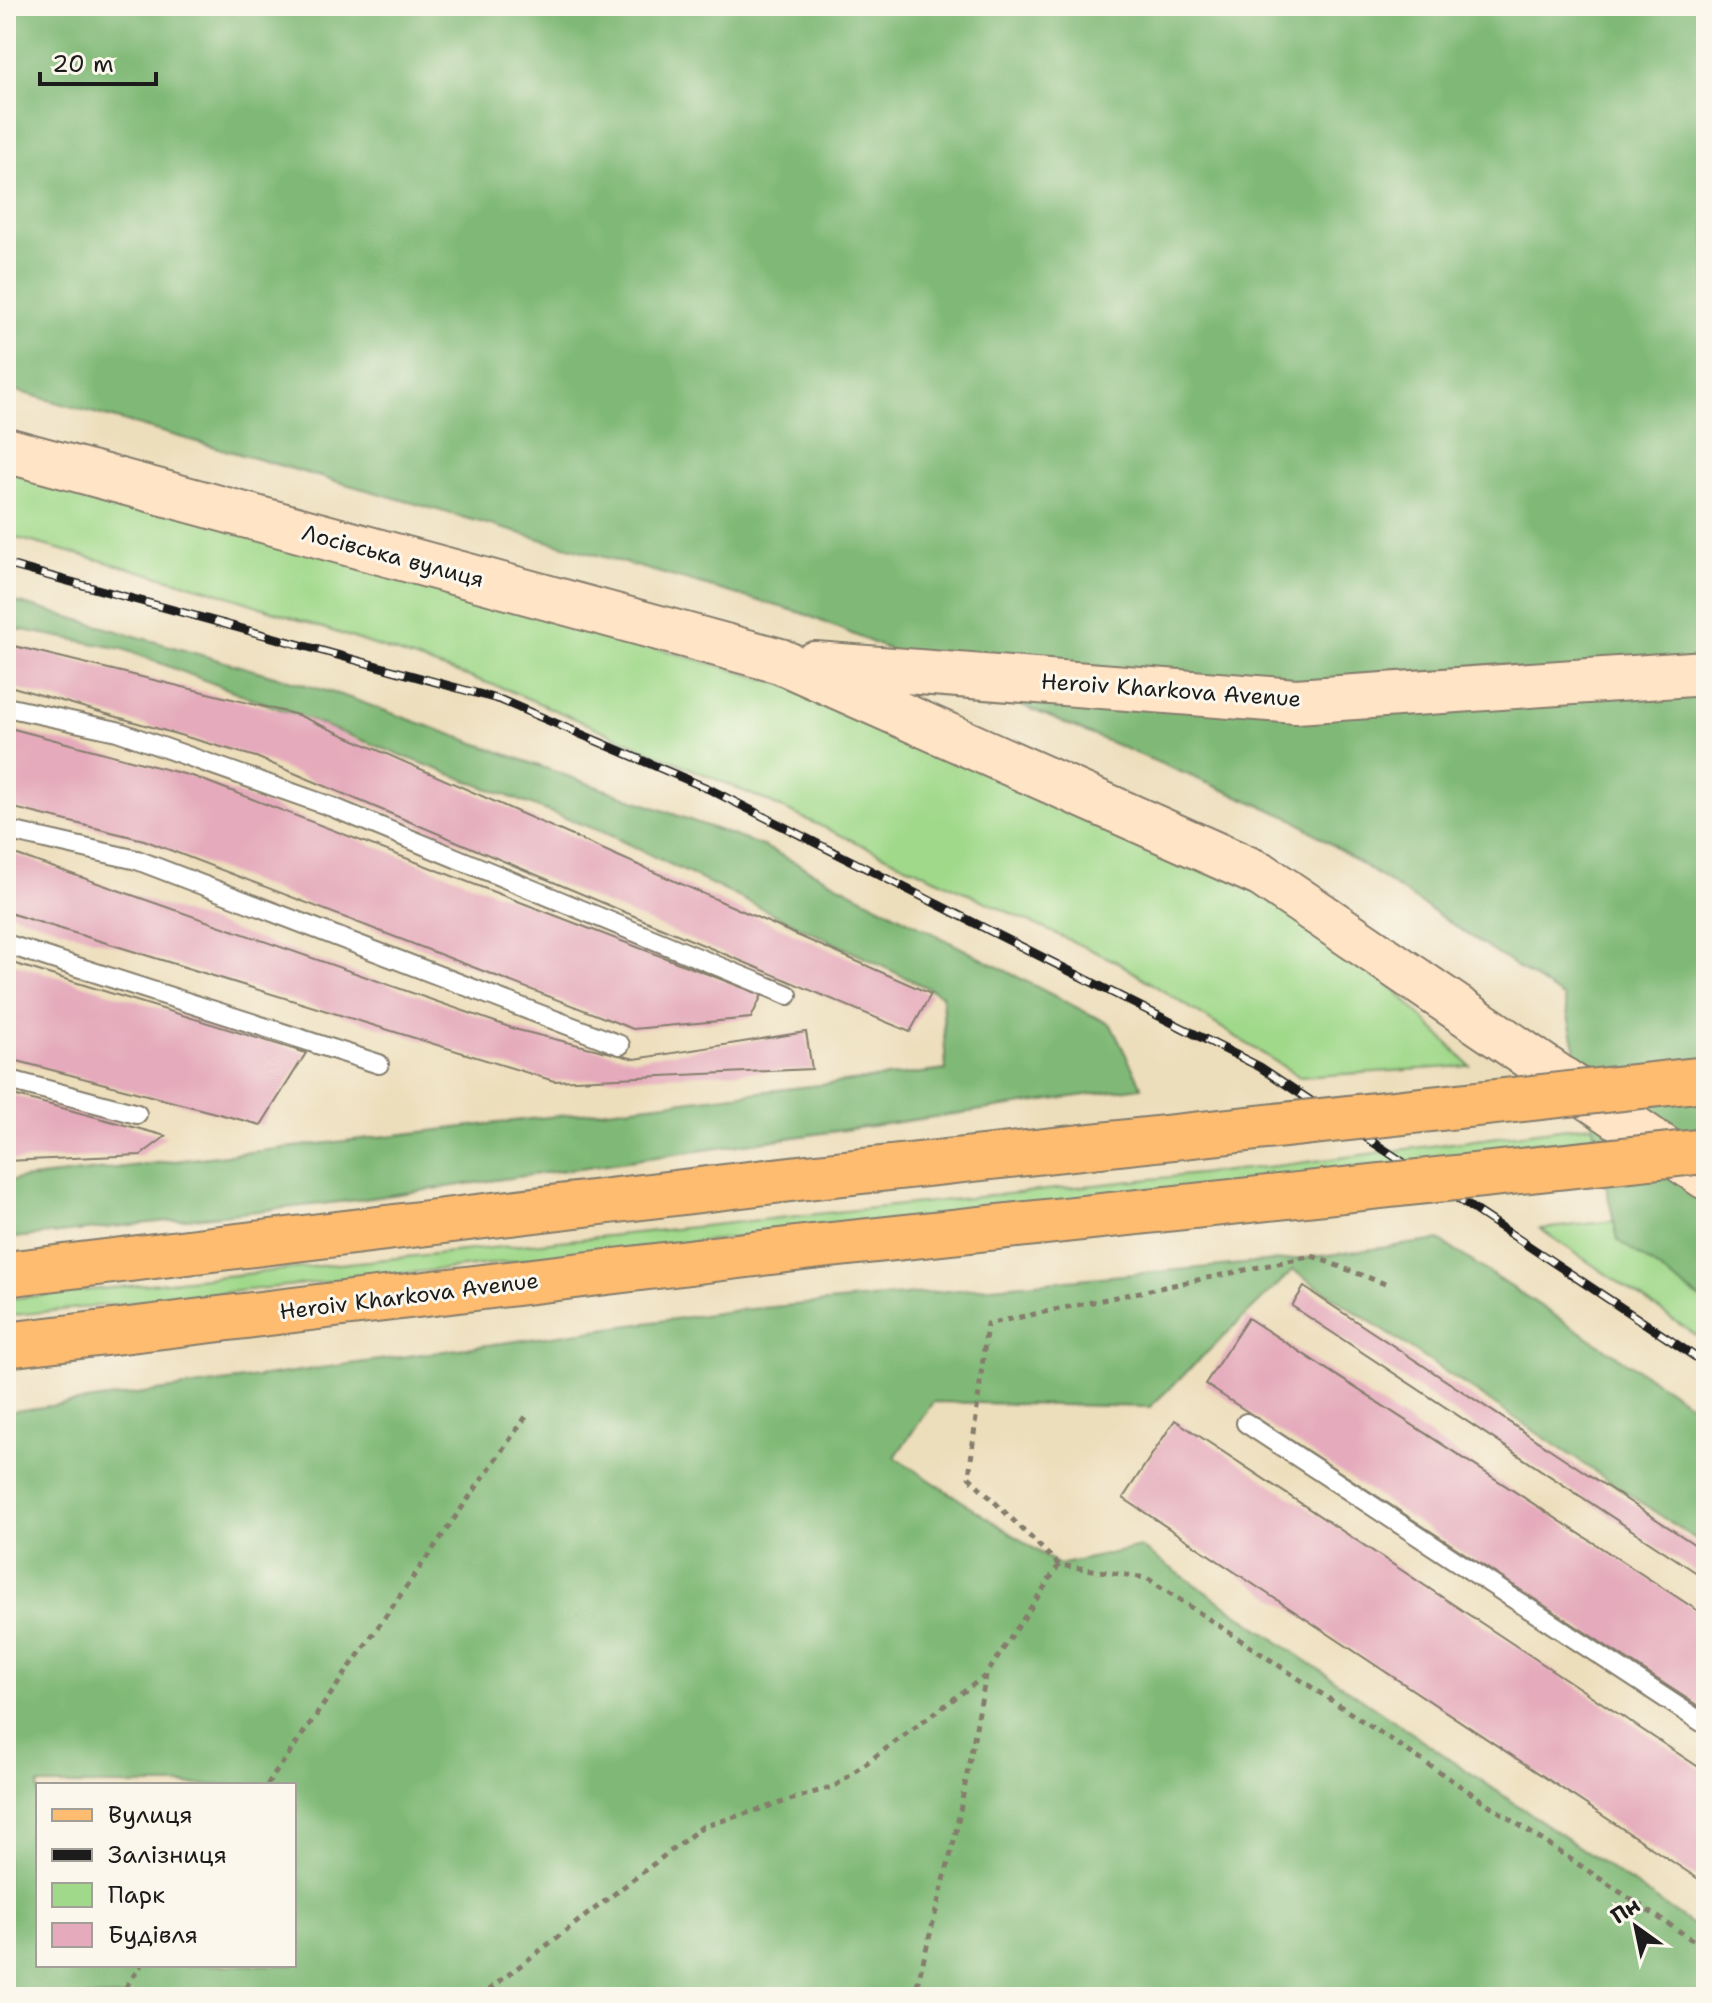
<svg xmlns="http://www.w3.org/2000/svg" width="1712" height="2003" viewBox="0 0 1712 2003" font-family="'Shantell Sans',sans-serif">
  <rect width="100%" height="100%" fill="#fbf7ec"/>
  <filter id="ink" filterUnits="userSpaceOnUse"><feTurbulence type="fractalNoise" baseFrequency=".0125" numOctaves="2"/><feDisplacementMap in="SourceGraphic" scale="16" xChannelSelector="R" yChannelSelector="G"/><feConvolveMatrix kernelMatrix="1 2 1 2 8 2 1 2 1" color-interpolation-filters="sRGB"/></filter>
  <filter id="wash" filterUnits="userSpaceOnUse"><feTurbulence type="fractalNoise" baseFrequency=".006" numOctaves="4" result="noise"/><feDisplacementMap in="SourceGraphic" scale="32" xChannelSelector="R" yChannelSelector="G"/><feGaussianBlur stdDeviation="1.8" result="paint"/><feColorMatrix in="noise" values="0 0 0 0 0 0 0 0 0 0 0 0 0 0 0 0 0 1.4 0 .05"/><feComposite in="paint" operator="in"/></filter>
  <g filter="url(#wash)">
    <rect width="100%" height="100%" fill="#eddebb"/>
    <path fill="#a1d98b" stroke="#5e7a54" stroke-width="2" d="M6 460 927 726 1242 881 1389 984 1470 1066 1300 1077 1117 962 762 799 508 690 210 590 6 535Z
      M1706 1110V1125L1285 1179 6 1316V1299L1284 1165Z
      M1614 1221 1706 1278V1342L1540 1229Z"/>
    <path fill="#80b977" stroke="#4e6a4a" stroke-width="2" fill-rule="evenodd" d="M6 6H1706V1303L1618 1240 1564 998 1293 819 802 613 6 388Z
      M6 599 344 696 765 847 1111 1025 1142 1087 357 1200 6 1239V1181L946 1070 942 995 607 834 123 649 6 627Z
      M1439 1240 1706 1414V1546L1293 1270 1150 1407 933 1402 895 1457 1059 1565 1140 1547 1706 1934V1997H6V1412L739 1310 1298 1259ZM38 1785H294V1965H38Z"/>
    <g id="blocks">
      <path fill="#e5abbc" d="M6 644 298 715 931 994 910 1032 256 757 6 685Z
        M6 727 195 777 762 995 751 1018 633 1029 144 840 6 806Z
        M6 851 518 1030 635 1059 806 1032 812 1069 554 1081 6 912Z
        M6 961 306 1053 261 1125 6 1058Z
        M6 1093 166 1136 141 1155 6 1161Z
        M1304 1287 1706 1552V1579L1292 1306Z
        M1248 1318 1706 1616V1711L1205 1384Z
        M1175 1420 1706 1772V1884L1123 1498Z"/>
    </g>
  </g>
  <g filter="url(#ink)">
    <use href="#blocks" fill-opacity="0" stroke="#847d6c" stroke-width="2"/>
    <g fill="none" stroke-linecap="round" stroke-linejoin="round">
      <defs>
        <path id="service" d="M6 707 117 731 332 807 788 995
          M6 830 137 860 620 1045
          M6 944 379 1064
          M6 1079 137 1114
          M1246 1423 1706 1725"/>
        <path id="secondary" d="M6 450 780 661 1262 875 1706 1177
          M815 664 1296 701 1706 673"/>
        <path id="primary" d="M6 1274 807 1177
          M6 1345 812 1247"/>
      </defs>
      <use href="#service" stroke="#847d6c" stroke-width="22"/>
      <use href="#secondary" stroke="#847d6c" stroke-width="48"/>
      <use href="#primary" stroke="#847d6c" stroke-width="48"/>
      <path stroke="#847d6c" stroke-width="5" stroke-dasharray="6 6" stroke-linecap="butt" d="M1059 1565 969 1477 987 1324 1312 1256 1388 1285
        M267 1785 527 1415
        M119 1997 141 1965
        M479 1997 702 1827 835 1786 985 1676
        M914 1997 955 1837 986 1675 1059 1565 1147 1578 1706 1949"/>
      <use href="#service" stroke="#fff" stroke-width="18"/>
      <use href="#secondary" stroke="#ffe4c6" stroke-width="44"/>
      <use href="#primary" stroke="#febc70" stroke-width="44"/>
      <defs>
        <path id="rail" d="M6 564 501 700 709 789 1260 1067 1706 1364"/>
      </defs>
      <use href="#rail" stroke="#1c1c1c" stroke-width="9"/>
      <use href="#rail" stroke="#fbf7ec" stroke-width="6" stroke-dasharray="18" stroke-linecap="butt"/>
      <defs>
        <path id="primary-bridge" d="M807 1177 1706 1079
          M812 1247 1706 1151"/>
      </defs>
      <use href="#primary-bridge" stroke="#847d6c" stroke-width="48" stroke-linecap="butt"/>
      <use href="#primary-bridge" stroke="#febc70" stroke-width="44"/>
    </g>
  </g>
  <g text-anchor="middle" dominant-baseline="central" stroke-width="6" stroke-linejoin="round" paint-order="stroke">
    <g font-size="22" fill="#1c1c1c" stroke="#fbf7ec">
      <text transform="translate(393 556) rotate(15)">Лосівська вулиця</text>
      <text transform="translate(1171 690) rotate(4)">Heroiv Kharkova Avenue</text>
      <text transform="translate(409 1296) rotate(-7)">Heroiv Kharkova Avenue</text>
    </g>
  </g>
  <rect width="1712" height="2003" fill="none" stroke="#fbf7ec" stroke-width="32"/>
  <rect x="36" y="1783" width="260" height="184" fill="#fbf7ec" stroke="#a29f99" stroke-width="2"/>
  <rect x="52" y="1809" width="40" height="12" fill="#febc70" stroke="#a29f99" stroke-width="2"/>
  <text x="108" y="1823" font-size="24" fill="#1c1c1c">Вулиця</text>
  <rect x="52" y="1849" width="40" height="12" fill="#1c1c1c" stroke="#a29f99" stroke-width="2"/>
  <text x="108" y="1863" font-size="24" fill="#1c1c1c">Залізниця</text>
  <rect x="52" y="1883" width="40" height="24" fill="#a1d98b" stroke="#a29f99" stroke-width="2"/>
  <text x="108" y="1903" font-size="24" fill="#1c1c1c">Парк</text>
  <rect x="52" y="1923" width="40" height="24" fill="#e5abbc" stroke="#a29f99" stroke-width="2"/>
  <text x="108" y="1943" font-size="24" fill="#1c1c1c">Будівля</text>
  <g transform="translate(1636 1927) rotate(327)" stroke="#fbf7ec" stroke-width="6" paint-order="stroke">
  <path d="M0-6L14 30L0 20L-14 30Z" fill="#1c1c1c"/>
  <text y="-12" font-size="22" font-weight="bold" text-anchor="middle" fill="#1c1c1c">Пн</text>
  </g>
  <path d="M40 72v12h116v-12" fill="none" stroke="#1c1c1c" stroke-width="4"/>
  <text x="52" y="72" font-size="24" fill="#1c1c1c" stroke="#fbf7ec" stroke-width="6" paint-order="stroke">20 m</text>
</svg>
